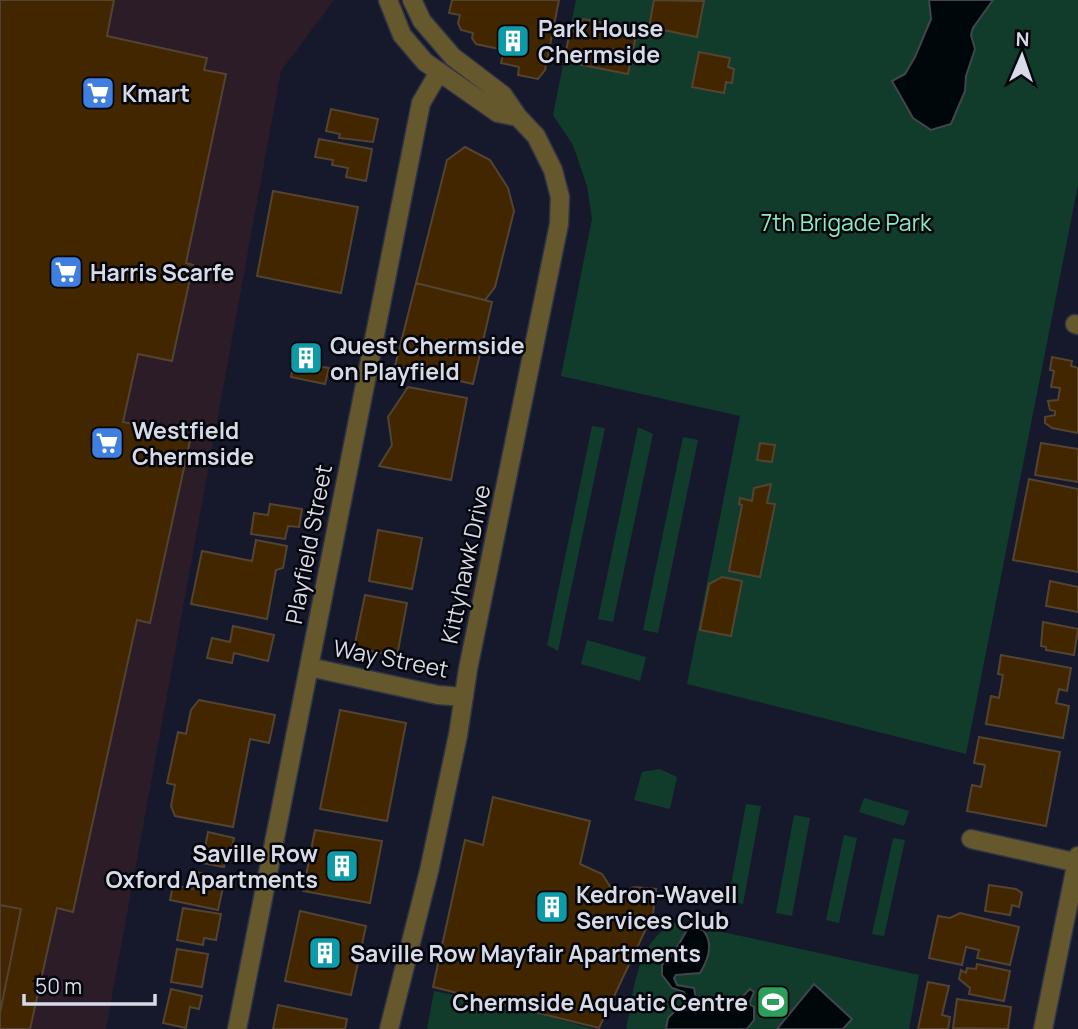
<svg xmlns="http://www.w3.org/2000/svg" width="1078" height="1029" viewBox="0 0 1078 1029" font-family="Manrope,sans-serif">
  <rect width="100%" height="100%" fill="#16192c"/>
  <path fill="#2b1c28" d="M0 0H334L281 71 106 1029H0Z"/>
  <path fill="#113c2c" d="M576 0H1078V185L966 754 687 684 740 416 561 376 592 219 587 186 573 145 553 115Z
    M592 426 605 428 558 651 547 645Z
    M638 427 653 434 613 622 598 619Z
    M683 437 698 440 658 633 643 630Z
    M587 640 646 657 640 681 581 664Z
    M660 769 677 777 670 809 634 800 642 772Z
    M864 798 909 811 904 826 859 812Z
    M746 804 761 806 743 904 728 901Z
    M794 815 810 818 792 916 776 913Z
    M844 835 857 838 839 923 826 920Z
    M893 838 905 840 884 936 872 934Z
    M677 922 919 975 909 1029H626C634 991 636 939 677 922Z
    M434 991 513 1007 594 1029H427Z"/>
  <path fill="#00070a" stroke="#40464c" stroke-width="2" d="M929 0H993L973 28 971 35 975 49 966 76 965 91 951 124 931 130 913 118 892 81 905 74 915 57 931 19Z
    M691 928 703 930C714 943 708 960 700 973L676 975 674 978 677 985 694 988 696 999 688 1000 684 992 672 988 662 975V965L672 956 687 930Z
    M814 984 852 1019 843 1029H777Z
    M750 989 754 992 749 1004 754 1007V1020L747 1029H666L668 1018 675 1011 688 1009V1005L695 1004V1010C709 1010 719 1009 727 997L739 1000Z"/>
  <path fill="#412600" stroke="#534431" stroke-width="2" d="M0 0H114L107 36 207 58 204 70 226 74 186 263 193 265 172 361 138 354 123 422 191 436 150 623 137 620 73 912 57 908 30 1029H0Z
    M452 0H559L545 70 538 79 518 75 519 67 501 63 504 50 476 44 472 38 473 33 461 30 458 23 460 15 449 13Z
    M654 0 704 1 697 37 649 27Z
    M583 19 620 26 635 40 628 74 577 64 578 58 565 56 570 31 580 33Z
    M699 52 730 58 728 67 734 69 732 83 726 82 724 93 692 87Z
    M331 109 378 119 373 142 339 138 340 134 326 131Z
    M319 139 372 149 366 181 346 177 348 168 332 165 333 160 315 157Z
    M465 147 490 160 508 188 514 211 495 287 485 300 416 283 447 160Z
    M273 191 358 207 341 293 257 276Z
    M416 283 492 302 473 384 395 366Z
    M297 345 320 349 317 366 329 368 325 384 291 377Z
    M1052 357 1072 361 1071 366 1078 368V433L1052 428 1045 423V417L1055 415V411L1050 410 1048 401 1058 400 1060 388 1051 387 1054 371 1050 370Z
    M408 387 467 398 451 480 379 466 392 445 388 417Z
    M760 443 775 445 772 462 757 460Z
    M1041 443 1078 449V482L1035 475Z
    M1029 479 1078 489V572L1013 560Z
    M771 484 767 503 775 504 760 577 729 571 742 505 739 504 740 498 752 501 754 488Z
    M270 504 302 509 299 527 288 526 285 539 251 534 254 513 268 515Z
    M378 530 422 538 412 589 369 581Z
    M256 540 287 546 283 568 276 570 267 619 191 604 202 551 252 561Z
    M722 577 742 581 731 636 700 630 709 584Z
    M1050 581 1078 587V612L1046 606Z
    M365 595 407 603 397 656 354 648Z
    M1043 622 1078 629 1074 655 1046 650V647L1041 646Z
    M233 626 274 635 268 661 234 653 232 663 207 658 212 638 230 642Z
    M1001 655 1071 668 1067 691 1059 689 1056 703 1069 706 1063 738 986 724 991 696 999 698 1003 675 998 674Z
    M199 700 275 715 269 743 250 739 233 827 175 816 171 806 175 785 167 783 178 732 186 734 191 710Z
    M340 710 406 723 387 821 320 809Z
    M979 737 1060 752 1046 826 967 811 972 785 981 787 985 765 974 763Z
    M493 797 590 821 580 864 602 874 619 900 626 892 634 887 656 889 653 914 599 1028 433 987 465 840 483 845Z
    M315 830 382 841 370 903 303 891Z
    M208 832 234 838 230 857 226 856 224 867 202 863Z
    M196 872 225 878 218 910 170 900 173 885 193 889Z
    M989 885 1016 889 1022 893 1019 907 1012 905 1010 915 985 911Z
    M0 905 21 909 0 1013Z
    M183 908 221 914 216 940 204 938 203 945 177 940Z
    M300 911 366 926 351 995 285 981Z
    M960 913 1019 927 1010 965 977 958 979 950 966 947 962 965 929 958 938 916 950 918Z
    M177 949 208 954 202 987 171 982Z
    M977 964 1010 971 1004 1001 969 994 970 988 959 979 961 970 966 973 967 968 976 969Z
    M928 982 949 986 942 1015 950 1017 948 1029H918Z
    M171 989 202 996 199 1009 190 1007 186 1028 163 1023Z
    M957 999 1011 1007 1008 1029 953 1028Z
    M278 1005 347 1019 345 1029H273Z"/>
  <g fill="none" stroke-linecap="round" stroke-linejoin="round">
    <defs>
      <path id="minor" d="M388 0 402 35 425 62 498 113 518 117
        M1075 324 1078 325
        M309 667 438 695 464 697
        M971 839 1078 863
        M237 1029 421 103 439 72
        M389 1029 429 871 458 735 468 669 559 224 560 197 553 170 536 136 518 117 503 95 453 57 422 21 412 0
        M1043 1029 1078 856"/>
    </defs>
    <use href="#minor" stroke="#313446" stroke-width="21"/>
    <use href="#minor" stroke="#66582d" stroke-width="18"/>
  </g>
  <defs>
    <symbol id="building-square" viewBox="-11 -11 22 22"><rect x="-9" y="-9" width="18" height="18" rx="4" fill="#0f9aa8" stroke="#05050c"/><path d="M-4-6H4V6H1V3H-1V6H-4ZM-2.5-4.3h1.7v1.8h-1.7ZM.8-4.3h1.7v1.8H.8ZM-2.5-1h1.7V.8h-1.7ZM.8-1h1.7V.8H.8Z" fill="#fff"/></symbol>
    <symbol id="supermarket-square" viewBox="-11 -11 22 22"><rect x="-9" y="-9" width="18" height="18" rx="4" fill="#3f7fe0" stroke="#05050c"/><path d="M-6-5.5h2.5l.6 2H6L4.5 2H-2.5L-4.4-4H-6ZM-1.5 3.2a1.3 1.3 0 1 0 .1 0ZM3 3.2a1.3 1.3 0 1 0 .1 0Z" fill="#fff"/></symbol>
    <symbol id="stadium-square" viewBox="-11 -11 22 22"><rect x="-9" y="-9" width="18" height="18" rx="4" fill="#2e9e5b" stroke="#05050c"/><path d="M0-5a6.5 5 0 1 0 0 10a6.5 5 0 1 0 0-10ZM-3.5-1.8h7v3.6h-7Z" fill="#fff"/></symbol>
  </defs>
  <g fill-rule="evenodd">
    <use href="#building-square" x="494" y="22" width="38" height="38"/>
    <use href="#supermarket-square" x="79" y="74" width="38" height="38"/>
    <use href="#supermarket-square" x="47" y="253" width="38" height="38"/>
    <use href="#building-square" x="287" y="339" width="38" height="38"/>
    <use href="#supermarket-square" x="88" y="424" width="38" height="38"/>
    <use href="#building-square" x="323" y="847" width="38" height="38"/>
    <use href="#building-square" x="533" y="888" width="38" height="38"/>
    <use href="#building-square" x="306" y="934" width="38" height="38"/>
    <use href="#stadium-square" x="754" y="983" width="38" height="38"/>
  </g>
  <g text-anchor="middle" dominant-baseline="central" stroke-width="5" stroke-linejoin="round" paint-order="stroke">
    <g font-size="23" font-weight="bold" fill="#d7dae7" stroke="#05050c" text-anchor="start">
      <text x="538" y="28">Park House<tspan x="538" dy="26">Chermside</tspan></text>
      <text x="122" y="93">Kmart</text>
      <text x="90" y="272">Harris Scarfe</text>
      <text x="330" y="345">Quest Chermside<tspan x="330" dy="26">on Playfield</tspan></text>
      <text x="132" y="430">Westfield<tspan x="132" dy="26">Chermside</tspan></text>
      <text x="318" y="853" text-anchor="end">Saville Row<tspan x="318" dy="26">Oxford Apartments</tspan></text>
      <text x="576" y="894">Kedron-Wavell<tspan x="576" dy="26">Services Club</tspan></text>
      <text x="350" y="953">Saville Row Mayfair Apartments</text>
      <text x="748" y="1002" text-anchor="end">Chermside Aquatic Centre</text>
    </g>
    <g font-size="23" fill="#88edc2" stroke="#05050c">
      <text x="846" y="222">7th Brigade Park</text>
    </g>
    <g font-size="23" fill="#d7dae7" stroke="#05050c">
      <text transform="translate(308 544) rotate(-79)">Playfield Street</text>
      <text transform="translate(465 564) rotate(-78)">Kittyhawk Drive</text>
      <text transform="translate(391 658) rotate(11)">Way Street</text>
    </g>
  </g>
  <g transform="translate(1022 56) rotate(2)" stroke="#05050c" stroke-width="5" paint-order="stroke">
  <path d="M0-5L12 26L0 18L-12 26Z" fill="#d7dae7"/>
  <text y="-10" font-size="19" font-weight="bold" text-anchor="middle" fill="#d7dae7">N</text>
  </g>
  <path d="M24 994v10h131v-10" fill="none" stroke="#d7dae7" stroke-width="3.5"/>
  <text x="35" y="994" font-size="21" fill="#d7dae7" stroke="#05050c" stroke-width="5" paint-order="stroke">50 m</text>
</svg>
